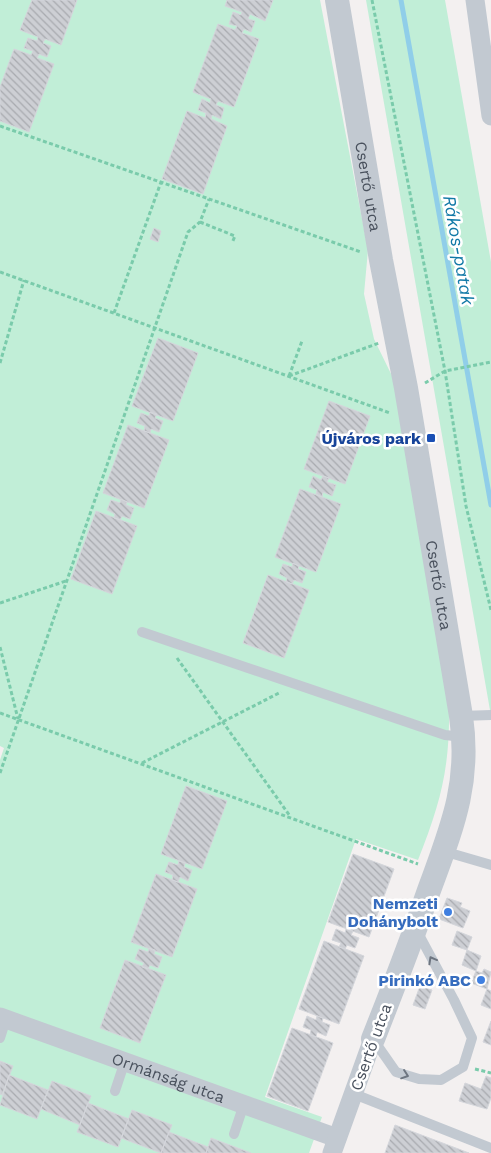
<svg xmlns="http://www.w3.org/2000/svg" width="491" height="1153" viewBox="0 0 491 1153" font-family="'Work Sans',sans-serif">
  <defs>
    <pattern id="building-back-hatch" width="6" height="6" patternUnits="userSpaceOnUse" patternTransform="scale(1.25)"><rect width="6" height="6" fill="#cdcfd4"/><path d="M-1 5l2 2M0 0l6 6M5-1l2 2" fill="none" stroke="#a8aaaf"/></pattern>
  </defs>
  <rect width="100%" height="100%" fill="#f3f0f0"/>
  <path fill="#c1eed7" d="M0 0H320L368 250 364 294 374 339 394 380 449 705C450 768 441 802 418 860L356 839 265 1097 322 1117 309 1153H0V760L4 748 0 746Z
    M366 0H445L491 262V716Z"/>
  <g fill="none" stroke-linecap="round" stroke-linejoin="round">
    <path stroke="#90cee9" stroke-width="5" d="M401 0 491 505"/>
  </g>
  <path fill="url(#building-back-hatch)" stroke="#d4d6db" d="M32 0H77L61 45 45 39 43 43 51 46 47 57 39 54 37 58 54 64 29 132 0 121V87L14 49 31 55 33 51 24 48 28 38 37 41 38 37 20 30Z
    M227 0H273L265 21 250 14 248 19 255 21 251 32 244 29 242 33 259 39 234 107 218 101 216 105 224 108 221 119 212 115 211 119 227 126 203 194 162 179 187 111 205 118 206 113 198 110 202 99 210 103 211 99 193 92 218 24 235 30 237 26 229 24 233 12 241 15 242 12 225 6Z
    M154 228 161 231 158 242 150 239Z
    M158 338 198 353 173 421 132 406Z
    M329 401 370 416 345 484 304 469Z
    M150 412 157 414 155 418 163 421 159 432 151 429 150 433 144 431 145 426 137 423 141 413 149 416Z
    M128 425 169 440 144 508 103 493Z
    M313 476 321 480 323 476 329 478 327 482 336 485 332 496 323 492 322 497 316 494 317 490 309 487Z
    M300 489 341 504 316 572 275 557Z
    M121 499 127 502 126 505 134 508 130 519 122 516 120 520 114 518 115 514 107 510 111 500 120 503Z
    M96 511 137 526 112 594 71 579Z
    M293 563 299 566 298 569 306 572 302 583 294 580 292 584 286 582 287 578 279 574 283 564 292 567Z
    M268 575 309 590 284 658 243 643Z
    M186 786 227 801 202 869 161 854Z
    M353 854 394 869 369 937 328 922Z
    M179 861 185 863 184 867 192 870 188 881 180 877 178 882 172 880 173 875 165 872 169 862 178 865Z
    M156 874 197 889 172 957 131 942Z
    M447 898 462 903 460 907 470 911 463 928 439 919Z
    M336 929 345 933 346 929 353 931 351 935 359 938 355 948 347 945 345 949 339 947 341 943 332 940Z
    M457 931 472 937 467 950 452 945Z
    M324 941 364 956 339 1024 299 1009Z
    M149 948 155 950 154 954 162 957 158 968 150 965 148 969 142 967 144 963 135 959 139 949 148 952Z
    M467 950 481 956 476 971 462 965Z
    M125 960 166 975 140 1043 100 1028Z
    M484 969 491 972 487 989 471 983 476 971 482 973Z
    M420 986 432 990 425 1009 413 1005Z
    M487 989 491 991V1009L481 1005Z
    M307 1016 316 1020 317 1016 323 1018 322 1022 330 1025 326 1036 317 1032 316 1037 310 1035 311 1030 303 1027Z
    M491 1021V1045L483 1042Z
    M292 1028 333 1043 308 1111 267 1096Z
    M0 1061 13 1066 2 1095 0 1094Z
    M9 1075 48 1090 37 1119 0 1105Z
    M486 1076 491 1078V1098L487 1109 459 1101 465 1083 481 1089Z
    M52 1081 91 1096 80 1125 41 1109Z
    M88 1103 129 1119 118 1147 77 1132Z
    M132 1110 172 1125 161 1153 121 1138Z
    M395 1125 469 1153H385Z
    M169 1132 208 1147 206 1153H161Z
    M211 1138 251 1153H206Z"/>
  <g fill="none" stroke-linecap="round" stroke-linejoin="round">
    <path stroke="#7acbab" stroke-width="3" stroke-dasharray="4 2.5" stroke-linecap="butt" d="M372 0 445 371 466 506 491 610
      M0 126 361 252
      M200 222 235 236 232 243
      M0 272 390 413
      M114 313 161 182
      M0 363 24 280
      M289 376 379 343
      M289 376 302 341
      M425 383 445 371 491 362
      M0 603 66 581
      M0 647 18 719
      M177 658 290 816
      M0 713 418 864
      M142 763 281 692
      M0 773 188 232 200 222 209 199
      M475 1069 491 1073"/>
    <path stroke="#c2c9d1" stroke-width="10" d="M142 632 445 735 463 737
      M461 716 491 715
      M443 851 491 865
      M0 1038 6 1019
      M373 1039 396 1072 419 1079 441 1080 463 1067 472 1038 454 1000 417 931
      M115 1091 125 1061
      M354 1094 491 1148
      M234 1134 244 1104"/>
    <g stroke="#c2c9d1" stroke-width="19">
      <path d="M475 0 491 116"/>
      <path id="s1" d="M0 1017 337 1138"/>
      <path d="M332 1153 373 1039"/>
    </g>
    <path stroke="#c2c9d1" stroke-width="24" id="s2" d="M337 0 381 260 406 388 461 716C471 785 451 830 428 893 411 942 392 991 373 1039"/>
  </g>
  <defs><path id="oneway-chevron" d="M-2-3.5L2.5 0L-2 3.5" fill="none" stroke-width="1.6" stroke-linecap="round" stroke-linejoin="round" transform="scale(1.25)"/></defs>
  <g stroke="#6d7580">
    <use href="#oneway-chevron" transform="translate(432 960) rotate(-119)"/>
    <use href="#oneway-chevron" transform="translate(405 1075) rotate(19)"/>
  </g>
  <rect fill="#1a4fb4" stroke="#fff" stroke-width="2" x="426" y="433" width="10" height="10" rx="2.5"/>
  <g fill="#3f7fe0" stroke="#fff" stroke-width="2">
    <circle cx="448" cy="912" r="5"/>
    <circle cx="481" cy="980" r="5"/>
  </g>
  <g text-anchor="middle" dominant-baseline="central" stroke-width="5" stroke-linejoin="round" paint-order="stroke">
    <g font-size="16" fill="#49515d" stroke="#fff">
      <text stroke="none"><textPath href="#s2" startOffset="189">Csertő utca</textPath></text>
      <text stroke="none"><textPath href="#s2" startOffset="594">Csertő utca</textPath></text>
      <text transform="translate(371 1047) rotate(-70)">Csertő utca</text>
      <text stroke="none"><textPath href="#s1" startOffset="179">Ormánság utca</textPath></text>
    </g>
    <g font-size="16" font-weight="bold" fill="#164399" stroke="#fff" text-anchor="end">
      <text x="421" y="438">Újváros park</text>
    </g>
    <g font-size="16" font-weight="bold" fill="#366cbe" stroke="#fff" text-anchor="end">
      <text x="438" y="903">Nemzeti<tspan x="438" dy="18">Dohánybolt</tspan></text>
      <text x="471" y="980">Pirinkó ABC</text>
    </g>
    <g font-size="18" font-style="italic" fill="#1279a7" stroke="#fff">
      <text transform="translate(459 250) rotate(80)">Rákos-patak</text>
    </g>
  </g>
</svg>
